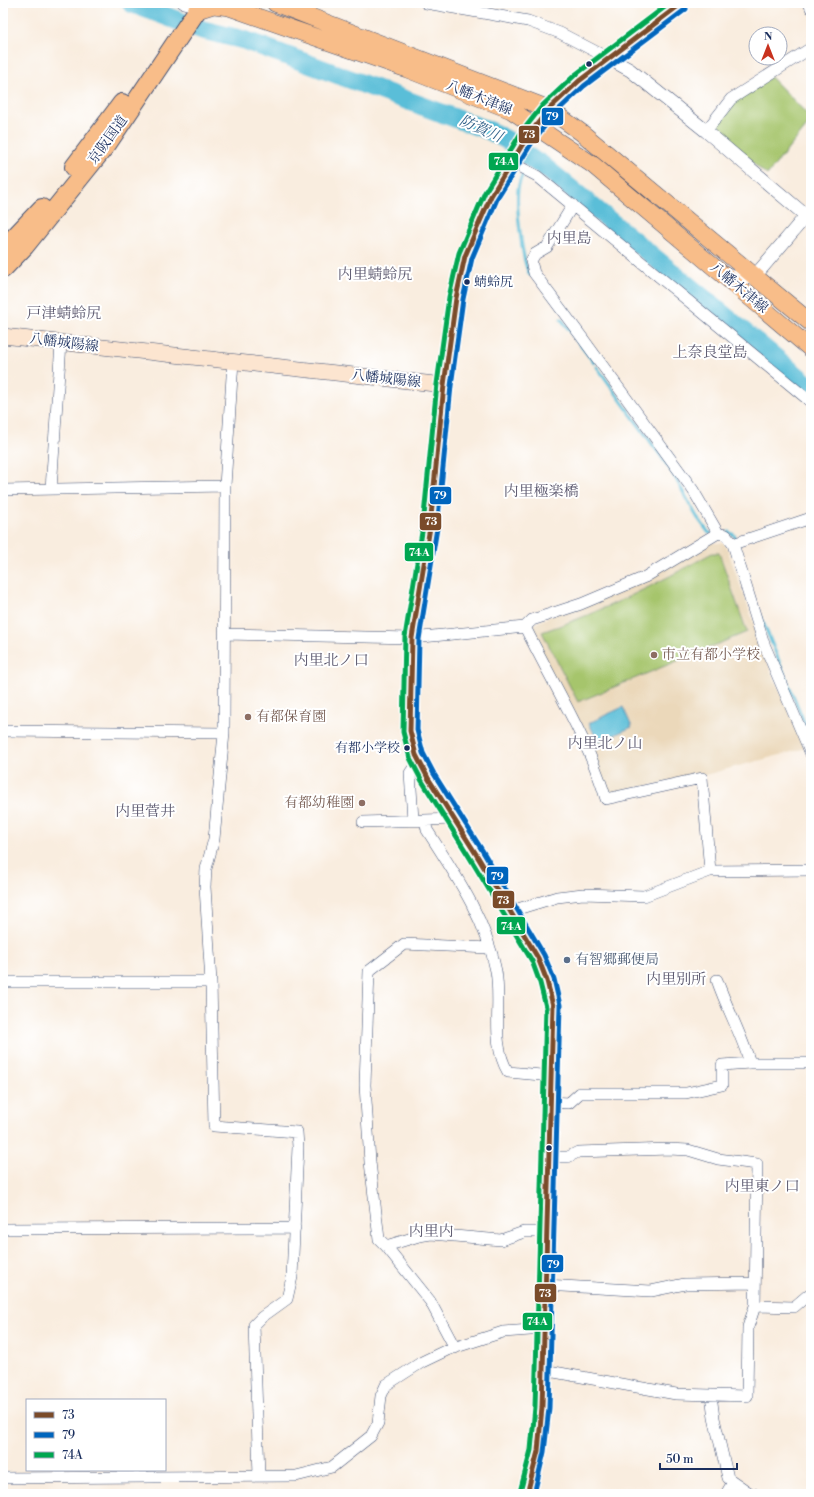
<svg xmlns="http://www.w3.org/2000/svg" width="814" height="1497" viewBox="0 0 814 1497" font-family="'Libre Bodoni','Noto Serif JP',serif">
  <rect width="100%" height="100%" fill="#fff"/>
  <filter id="ink" filterUnits="userSpaceOnUse"><feTurbulence type="fractalNoise" baseFrequency=".025" numOctaves="2"/><feDisplacementMap in="SourceGraphic" scale="8" xChannelSelector="R" yChannelSelector="G"/><feConvolveMatrix kernelMatrix="1 2 1 2 8 2 1 2 1" color-interpolation-filters="sRGB"/></filter>
  <filter id="wash" filterUnits="userSpaceOnUse"><feTurbulence type="fractalNoise" baseFrequency=".012" numOctaves="4" result="noise"/><feDisplacementMap in="SourceGraphic" scale="16" xChannelSelector="R" yChannelSelector="G"/><feGaussianBlur stdDeviation="0.9" result="paint"/><feColorMatrix in="noise" values="0 0 0 0 0 0 0 0 0 0 0 0 0 0 0 0 0 1.4 0 .05"/><feComposite in="paint" operator="in"/></filter>
  <g filter="url(#wash)">
    <rect width="100%" height="100%" fill="#f9eddf"/>
    <path fill="#ebd8ba" d="M709 543H723L727 548 772 674 806 748 705 775 608 793 532 636V625Z"/>
    <path fill="#a6c56c" stroke="#607a65" d="M771 77 811 118V121L767 175 719 135C705 113 757 86 771 77Z
      M712 553H719L747 632 578 702 542 632C602 612 657 584 712 553Z"/>
    <path fill="#5abed8" stroke="#3a769b" d="M623 707 632 727 598 742 589 723Z"/>
    <g fill="none" stroke-linecap="round" stroke-linejoin="round">
      <path stroke="#5abed8" stroke-width="3" d="M527 167 533 159
        M524 172C521 177 519 183 518 189 516 205 522 263 530 275
        M561 319 594 363
        M597 367 672 472 697 517 709 533H711
        M729 532 734 535 737 541
        M761 617 811 739"/>
      <path stroke="#5abed8" stroke-width="19" d="M131 3 203 30 244 40 490 131 507 140 537 163H540L811 387"/>
    </g>
  </g>
  <g filter="url(#ink)">
    <g fill="none" stroke-linecap="round" stroke-linejoin="round">
      <defs>
        <path id="minor" d="M183 3 187 4
          M426 3 528 21 560 33 610 59
          M809 3 811 8
          M706 131 731 99 811 48
          M509 166 520 167 537 176 811 402
          M573 205 547 247 535 254 531 261 534 273 581 336 693 490 718 533 726 535 733 544 764 644 811 754
          M233 361 225 486 224 733 214 839 206 869 205 887 211 982 214 1126 297 1132 298 1147 292 1277 287 1299 262 1317 254 1325 259 1476
          M444 385 430 527 412 638 410 731C414 765 438 792 455 820 484 865 511 912 538 958L547 981 553 1006 542 1407C540 1436 537 1466 527 1494
          M51 489 61 343
          M3 490 225 486
          M733 544 811 518
          M525 627C552 682 589 741 606 799L702 778 710 871
          M225 634 412 638 525 627 532 620 581 604 645 577 718 533
          M3 731 224 733
          M413 820 410 773 414 767 420 765
          M425 820 427 830C455 874 486 919 496 971 502 1005 490 1042 508 1072L552 1076
          M363 822 455 819
          M511 911 557 897 583 894 644 896 710 871 811 870
          M717 980C727 1009 741 1033 750 1063H811
          M3 982H211
          M551 1102 569 1103 580 1093H686L722 1085V1065L750 1063
          M3 1229 295 1228
          M386 1246 379 1239 370 1162 365 1085 369 971 404 944 489 948
          M545 1285 651 1291 685 1284 755 1283
          M755 1306 794 1307 808 1295H811
          M455 1348 430 1301 386 1246 419 1236 431 1234 501 1240 524 1232H548
          M543 1370 676 1394 747 1396 748 1327 755 1306 757 1164 718 1159 688 1150 669 1149 578 1152 568 1157H550
          M711 1395 714 1418 728 1478 751 1494H754
          M3 1478 296 1476 332 1467 371 1436 378 1423 381 1396 386 1385 422 1362 447 1350 503 1332 544 1329
          M726 1494 733 1482"/>
        <path id="tertiary" d="M610 59 630 70 706 131 811 220
          M724 274 739 279 755 276 811 210"/>
        <path id="secondary" d="M3 336 444 385 456 298 465 256 491 196 509 166 536 125 549 109 579 81 682 3"/>
        <path id="primary" d="M275 3 549 109 582 133 811 323
          M198 10 214 5 229 7 407 69 511 110 593 165 811 349"/>
        <path id="trunk" d="M74 167 122 103
          M3 249 42 208
          M3 269 25 246 108 143 202 3"/>
      </defs>
      <use href="#minor" stroke="#3c4c71" stroke-width="12"/>
      <use href="#tertiary" stroke="#3c4c71" stroke-width="14"/>
      <use href="#secondary" stroke="#3c4c71" stroke-width="16"/>
      <use href="#primary" stroke="#3c4c71" stroke-width="18"/>
      <use href="#trunk" stroke="#3c4c71" stroke-width="20"/>
      <use href="#minor" stroke="#fff" stroke-width="11"/>
      <use href="#tertiary" stroke="#fff" stroke-width="13"/>
      <use href="#secondary" stroke="#fce5d0" stroke-width="15"/>
      <use href="#primary" stroke="#f8bd89" stroke-width="17"/>
      <use href="#trunk" stroke="#f8bd89" stroke-width="18"/>
      <defs>
        <path id="bus-1" d="M527 1494 538 1451 542 1407 553 1006 547 981 538 958 476 854 428 778 416 755 410 731 412 638 430 527 444 385 456 298 465 256 491 196 527 137 549 109 579 81 682 3"/>
        <path id="bus-2" d="M534 1494 544 1452 549 1408 560 1005 554 979 544 955 482 850 434 774 423 753 417 730 419 639 437 528 451 386 463 299 472 258 497 199 533 141 554 114 584 86 686 9"/>
        <path id="bus-3" d="M520 1492 531 1450 535 1407 546 1007 540 983 532 961 470 858 422 781 410 758 403 732 405 637 423 526 437 384 449 297 459 253 485 192 521 133 543 105 575 75 670 3"/>
      </defs>
      <use href="#bus-1" stroke="#fff" stroke-width="8"/>
      <use href="#bus-2" stroke="#fff" stroke-width="8"/>
      <use href="#bus-3" stroke="#fff" stroke-width="8"/>
      <use href="#bus-1" stroke="#7a4b2a" stroke-width="5"/>
      <use href="#bus-2" stroke="#0065bd" stroke-width="5"/>
      <use href="#bus-3" stroke="#00a651" stroke-width="5"/>
    </g>
  </g>
  <g fill="#1b2f5e" stroke="#fff" stroke-width="1.5">
    <circle cx="589" cy="64" r="3.5"/>
    <circle cx="467" cy="282" r="3.5"/>
    <circle cx="407" cy="748" r="3.5"/>
    <circle cx="549" cy="1148" r="3.5"/>
  </g>
  <g fill="#8d6e63" stroke="#fff" stroke-width="1.5">
    <circle cx="654" cy="655" r="4"/>
    <circle cx="248" cy="717" r="4"/>
    <circle cx="362" cy="803" r="4"/>
  </g>
  <circle fill="#5c6f8a" stroke="#fff" stroke-width="1.5" cx="567" cy="960" r="4"/>
  <g text-anchor="middle" dominant-baseline="central" stroke-width="4" stroke-linejoin="round" paint-order="stroke">
    <g font-size="13" fill="#1b2f5e" stroke="#fff" text-anchor="start">
      <text x="474" y="282">蜻蛉尻</text>
      <text x="400" y="748" text-anchor="end">有都小学校</text>
    </g>
    <g font-size="14" fill="#1b2f5e" stroke="#fff">
      <text transform="translate(479 98) rotate(22)">八幡木津線</text>
      <text transform="translate(108 140) rotate(-54)">京阪国道</text>
      <text transform="translate(739 288) rotate(40)">八幡木津線</text>
      <text transform="translate(64 343) rotate(7)">八幡城陽線</text>
      <text transform="translate(386 379) rotate(6)">八幡城陽線</text>
    </g>
    <g font-size="14" fill="#785e54" stroke="#fff" text-anchor="start">
      <text x="662" y="655">市立有都小学校</text>
      <text x="256" y="717">有都保育園</text>
      <text x="354" y="803" text-anchor="end">有都幼稚園</text>
    </g>
    <g font-size="14" fill="#4e5e75" stroke="#fff" text-anchor="start">
      <text x="575" y="960">有智郷郵便局</text>
    </g>
    <g font-size="15" font-style="italic" fill="#316189" stroke="#fff">
      <text transform="translate(481 129) rotate(24)">防賀川</text>
    </g>
    <g font-size="15" fill="#5c596f" stroke="#fff">
      <text x="569" y="238">内里島</text>
      <text x="375" y="274">内里蜻蛉尻</text>
      <text x="64" y="313">戸津蜻蛉尻</text>
      <text x="710" y="352">上奈良堂島</text>
      <text x="541" y="491">内里極楽橋</text>
      <text x="331" y="660">内里北ノ口</text>
      <text x="605" y="743">内里北ノ山</text>
      <text x="145" y="811">内里菅井</text>
      <text x="676" y="979">内里別所</text>
      <text x="762" y="1186">内里東ノ口</text>
      <text x="431" y="1231">内里内</text>
    </g>
  </g>
  <g stroke="#fff" stroke-width="1.5">
    <rect x="541" y="107" width="23" height="19" rx="4" fill="#0065bd"/>
    <rect x="518" y="125" width="22" height="19" rx="4" fill="#7a4b2a"/>
    <rect x="488" y="152" width="31" height="19" rx="4" fill="#00a651"/>
    <rect x="429" y="486" width="23" height="19" rx="4" fill="#0065bd"/>
    <rect x="419" y="512" width="23" height="19" rx="4" fill="#7a4b2a"/>
    <rect x="404" y="542" width="30" height="20" rx="4" fill="#00a651"/>
    <rect x="486" y="866" width="23" height="19" rx="4" fill="#0065bd"/>
    <rect x="492" y="890" width="23" height="19" rx="4" fill="#7a4b2a"/>
    <rect x="496" y="916" width="30" height="19" rx="4" fill="#00a651"/>
    <rect x="541" y="1254" width="23" height="19" rx="4" fill="#0065bd"/>
    <rect x="534" y="1283" width="23" height="20" rx="4" fill="#7a4b2a"/>
    <rect x="522" y="1312" width="31" height="19" rx="4" fill="#00a651"/>
  </g>
  <g font-size="11" text-anchor="middle" font-weight="bold" fill="#fff">
    <text x="552" y="120">79</text>
    <text x="529" y="138">73</text>
    <text x="504" y="165">74A</text>
    <text x="440" y="499">79</text>
    <text x="431" y="525">73</text>
    <text x="419" y="556">74A</text>
    <text x="497" y="880">79</text>
    <text x="503" y="904">73</text>
    <text x="511" y="930">74A</text>
    <text x="553" y="1268">79</text>
    <text x="545" y="1297">73</text>
    <text x="537" y="1325">74A</text>
  </g>
  <rect width="814" height="1497" fill="none" stroke="#fff" stroke-width="16"/>
  <rect x="26" y="1399" width="140" height="72" fill="#ffffff" stroke="#a4acbf"/>
  <rect x="34" y="1412" width="20" height="6" fill="#7a4b2a" stroke="#a4acbf"/>
  <text x="62" y="1419" font-size="12" fill="#1b2f5e">73</text>
  <rect x="34" y="1432" width="20" height="6" fill="#0065bd" stroke="#a4acbf"/>
  <text x="62" y="1439" font-size="12" fill="#1b2f5e">79</text>
  <rect x="34" y="1452" width="20" height="6" fill="#00a651" stroke="#a4acbf"/>
  <text x="62" y="1459" font-size="12" fill="#1b2f5e">74A</text>
  <g transform="translate(768 46)"><circle r="19" fill="#ffffff" stroke="#a4acbf"/>
  <path d="M0-3L7 15L0 10L-7 15Z" fill="#c8321e"/>
  <text y="-6" font-size="11" font-weight="bold" text-anchor="middle" fill="#1b2f5e">N</text>
  </g>
  <path d="M660 1463v6h77v-6" fill="none" stroke="#1b2f5e" stroke-width="2"/>
  <text x="666" y="1463" font-size="12" fill="#1b2f5e" stroke="#ffffff" stroke-width="3" paint-order="stroke">50 m</text>
</svg>
